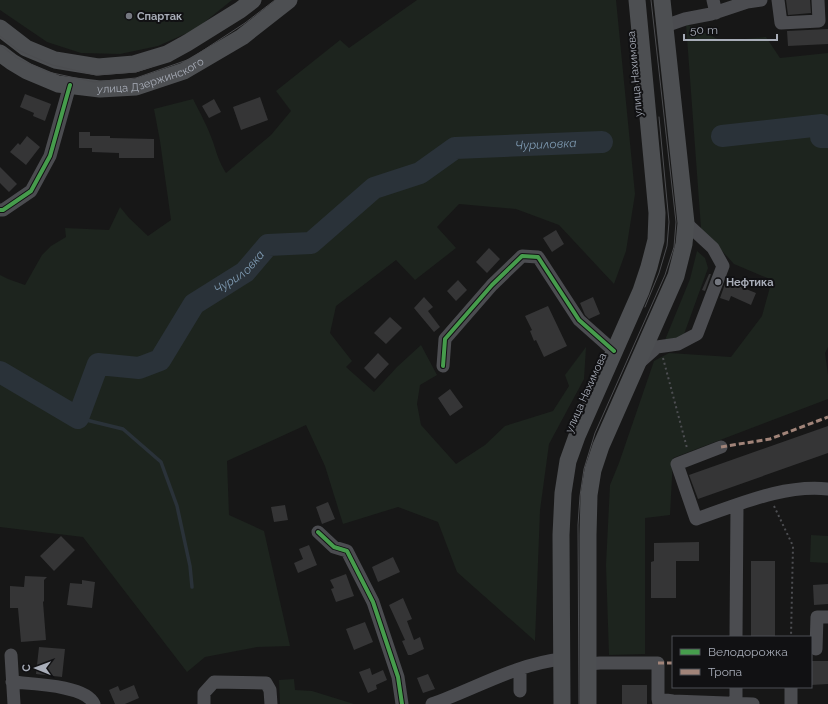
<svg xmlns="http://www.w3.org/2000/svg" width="828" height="704" viewBox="0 0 828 704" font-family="Raleway,sans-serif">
  <rect width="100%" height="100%" fill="#171717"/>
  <path fill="#1d241e" d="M0 0H232L196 29 158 46 120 54 81 53 47 42 0 10Z
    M417 0H616L635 194 626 251 614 284 559 225 516 209 459 204 437 227 456 248 415 280 396 260 336 306 330 333 352 361 346 367 374 392 397 367 421 345 437 375 420 385 417 404 421 425 456 464 485 445 505 426 553 411 569 386 565 375 586 347 584 379 549 444 540 510 535 641 457 572 438 522 398 507 343 524 325 466 306 425 227 461 229 515 264 531 290 646 257 647 205 657 187 672 83 537 0 527V275L8 279 25 285 42 255 51 246 66 237 65 228 109 230 120 207 129 218 148 236 171 220 160 141 154 109 193 99C200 113 208 127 213 142 217 154 219 162 226 173L271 135 291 111 276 91 340 40 349 48Z
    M686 24 722 41 766 37 780 58 828 53V347L825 353 828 375V399L673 458 670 515 645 518V654L609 655 606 565 610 485 619 463 654 361 669 353 731 357 762 316 772 280 734 264 701 228Z
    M697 251 705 258 708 268 683 337 665 340 690 279Z
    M811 535 828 536V563L810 562Z
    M294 679 295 690 312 691 354 704H280L279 680Z"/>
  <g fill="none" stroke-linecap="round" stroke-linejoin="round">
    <path stroke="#2a3239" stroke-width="3.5" d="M78 418 123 429 161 462 177 506 190 566 192 587"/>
    <g stroke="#2a3239" stroke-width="22">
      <path d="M722 136 822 125 821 137H828"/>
      <path id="s1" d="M0 372 78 418 98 364 139 368 160 360 194 304 245 272 268 245 311 243 374 188 420 173 455 148 602 142"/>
    </g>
  </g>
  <path fill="#353536" d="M786 0H810L811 13 788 15Z
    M828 29V44L788 46 787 31Z
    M25 94 51 104 45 121 33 116 34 113 20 107Z
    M260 97 268 120 241 130 233 107Z
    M214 99 221 112 209 118 202 106Z
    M79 132H90V136H110V138L154 139V158H119V153L92 152V148H79Z
    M27 136 40 147 26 165 10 152 18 143 20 145Z
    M0 167 17 184 9 192 0 183Z
    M556 230 564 244 552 252 543 238Z
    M489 248 500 259 487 273 476 262Z
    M709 274H711L705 291 702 290Z
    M458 280 467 290 456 301 447 291Z
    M726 281 756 293 751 305 731 296 729 301 720 298Z
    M424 297 433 307 428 311 440 327 434 332 414 308Z
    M593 297 600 314 589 319 585 315 580 303Z
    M548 306 567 346 544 357 536 340 534 341 530 331 532 330 525 316Z
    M390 317 402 328 386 344 374 333Z
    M378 353 389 364 375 379 364 368Z
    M450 389 463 407 450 416 438 398Z
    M828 426V453L698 499 689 475Z
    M328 502 335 519 322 524 316 507Z
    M285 505 288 520 274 522 271 507Z
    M61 536 75 550 54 571 40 556Z
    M699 542V561H676V598H651V562L654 561V543Z
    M309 545 317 565 298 573 294 563 303 559 299 549Z
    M393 557 400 572 378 582 372 567Z
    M751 561H775V637H751Z
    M346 574 354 596 336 602 331 589 334 588 330 580Z
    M25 576 47 577 44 580V601L43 602 46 640 21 642 18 608H10V586L24 587Z
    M82 580 95 582 92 608 67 605 70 583 82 584Z
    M828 584V604L814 605 813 585Z
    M403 598 412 619 407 621 414 640 420 637 424 649 411 655H408L402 641 405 640 389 605Z
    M365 622 373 642 354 650 346 629Z
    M39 647 65 649 62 677 36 674Z
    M811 661H828V684L811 685Z
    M370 668 372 675 383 670 387 680 376 685 377 689 368 693 359 672Z
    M428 674 435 689 423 693 417 678Z
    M134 685 139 698 125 704H115L109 690 118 686 120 691Z
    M622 685H647V704H622Z"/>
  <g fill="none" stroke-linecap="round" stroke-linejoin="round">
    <path stroke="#4d4e52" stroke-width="2" stroke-dasharray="2 3" stroke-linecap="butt" d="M663 358 687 448
      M774 506 793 546 791 637"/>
    <path stroke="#4b4c50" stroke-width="13" d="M713 0 716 13
      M778 0 781 23 819 21 818 0
      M665 26 685 19 711 14 747 2 761 0
      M0 210H3L31 191 50 156 70 85
      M639 363 657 347 678 344 697 334 723 266 713 248 686 223
      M443 366 445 339 492 285 522 256 538 257 579 320 614 351
      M721 447 677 464 696 519C738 505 783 484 828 489
      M318 532 334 547 347 551 373 602 398 677 402 704
      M736 637 737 505
      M816 649 817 617H828
      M11 655 14 704
      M588 664 600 663H658V699
      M520 669V691
      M12 682C31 684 86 685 94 704
      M791 687V704
      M736 703V687
      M204 704V693L214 682 266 683 270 690 271 704
      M432 704C475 689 516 664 562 659
      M659 704 658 699 673 701 753 704"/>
    <g stroke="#4d4f52" stroke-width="17">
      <path d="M0 28 26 48 55 60 98 67 134 64 167 54 187 43 240 10 253 0"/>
      <path id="s2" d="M0 53 12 62 27 71 58 84 100 89 136 87 184 71 242 37 289 0"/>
      <path d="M562 704 561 535 563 493 568 461 577 436 641 291 649 267 656 240 657 213 637 0"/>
      <path d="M588 704V535L589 495 593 470 601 446 676 276 684 244 686 223 662 0"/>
    </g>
    <path stroke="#4b4c4f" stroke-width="1" d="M0 36 18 50 52 65 96 75 136 72 154 66
      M0 45 17 58 48 72 94 82 136 78 190 59 245 23 275 0
      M645 307 659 273 667 246 669 222 659 117
      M579 704 578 525 580 496 584 469 595 433 665 275 674 247 676 222 651 0"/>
    <path stroke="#a18479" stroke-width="3" stroke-dasharray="6 3" stroke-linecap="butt" d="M721 447 770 439 828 417
      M658 663H673"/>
    <defs>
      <path id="cycleway" d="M0 210H3L31 191 50 156 70 85
        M443 366 445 339 492 285 522 256 538 257 579 320 614 351
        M318 532 334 547 347 551 373 602 398 677 402 704"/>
    </defs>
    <use href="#cycleway" stroke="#111113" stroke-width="6"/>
    <use href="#cycleway" stroke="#469c4c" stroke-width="4"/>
  </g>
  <g fill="#757880" stroke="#111113" stroke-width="1.5">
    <circle cx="129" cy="16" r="4"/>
    <circle cx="718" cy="282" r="4"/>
  </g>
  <g text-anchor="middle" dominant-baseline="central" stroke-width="4" stroke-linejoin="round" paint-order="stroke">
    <g font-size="11" font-weight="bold" fill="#a8adb8" stroke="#111113" text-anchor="start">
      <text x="137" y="16">Спартак</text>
      <text x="726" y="282">Нефтика</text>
    </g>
    <g font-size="11" fill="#a8adb8" stroke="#111113">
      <text stroke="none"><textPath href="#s2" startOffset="161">улица Дзержинского</textPath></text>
      <text transform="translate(635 74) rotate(-95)">улица Нахимова</text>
      <text transform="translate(586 393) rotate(-66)">улица Нахимова</text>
    </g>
    <g font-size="12" font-style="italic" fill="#7f9bb3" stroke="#111113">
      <text stroke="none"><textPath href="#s1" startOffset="682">Чуриловка</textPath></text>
      <text stroke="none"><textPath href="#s1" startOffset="333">Чуриловка</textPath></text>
    </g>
  </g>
  <rect x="672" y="636" width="140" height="52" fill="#111113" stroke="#4d4f55"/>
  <rect x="680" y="649" width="20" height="6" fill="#469c4c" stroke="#4d4f55"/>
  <text x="708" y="656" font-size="12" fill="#a8adb8">Велодорожка</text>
  <rect x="680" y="669" width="20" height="6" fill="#a18479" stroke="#4d4f55"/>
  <text x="708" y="676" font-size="12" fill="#a8adb8">Тропа</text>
  <g transform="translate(36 668) rotate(271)" stroke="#111113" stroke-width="3" paint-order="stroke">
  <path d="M0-3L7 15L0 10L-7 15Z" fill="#a8adb8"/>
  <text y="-6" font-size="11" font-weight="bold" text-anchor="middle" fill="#a8adb8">С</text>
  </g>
  <path d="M684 34v6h93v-6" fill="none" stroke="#a8adb8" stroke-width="2"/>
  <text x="690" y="34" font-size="12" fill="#a8adb8" stroke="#111113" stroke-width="3" paint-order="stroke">50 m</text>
</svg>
